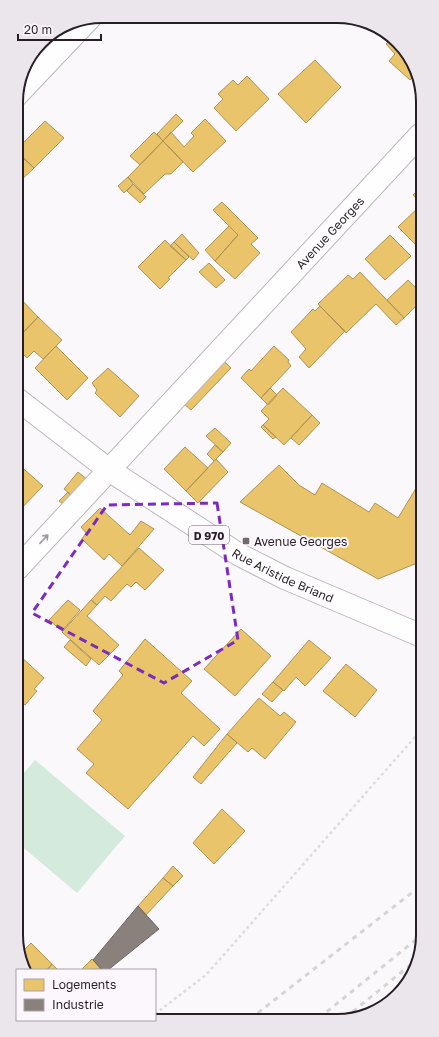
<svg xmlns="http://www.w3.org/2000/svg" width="439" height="1037" viewBox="0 0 439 1037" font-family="'Golos Text',sans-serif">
  <rect width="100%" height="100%" fill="#fbf8fb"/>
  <path fill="#d4eadd" d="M35 760 125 836 77 893 19 844 18 780Z"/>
  <path fill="#e9c46a" stroke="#af9256" d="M392 38 398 41 416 73 410 80 389 61 395 54 386 44Z
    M315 60 341 87 306 123 278 94Z
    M247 76 269 99 236 131 214 108 223 99 218 94 233 80 238 85Z
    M176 114 183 121 163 141 157 134Z
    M205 119 226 141 193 172 163 141 171 132 184 147 194 136 191 133Z
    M45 121 64 138 34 168 16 150Z
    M154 132 163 141 140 165 130 156Z
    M163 141 183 162 171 174H165L144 194 128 177Z
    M23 158 34 168 16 185V164Z
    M128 177 133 184 124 193 118 186Z
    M133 184 146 197 140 203 127 191Z
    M420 188 421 204 413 195Z
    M222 202 258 238 251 244 260 253 235 279 215 261 238 235 213 210Z
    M421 205V250L398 227Z
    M229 226 238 235 215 261 205 250Z
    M182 234 199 253 193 260 174 242Z
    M390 235 411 256 385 280 365 259Z
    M165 240 186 260 168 278 170 279 160 289 138 267Z
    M174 242 189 257 186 260 170 246Z
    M209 263 225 280 216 288 199 272Z
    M421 267V279L415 272Z
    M360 272 404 318 396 325 376 304 346 333 318 304 348 275 353 279Z
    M408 280 421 293V301L404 318 387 300Z
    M17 295 38 317 17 339Z
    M320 306 345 331 309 368 299 357 306 349 291 332 313 309 315 311Z
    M38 317 62 340 43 359 34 351 27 358 17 348V339Z
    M56 346 88 378 67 400 35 368Z
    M274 346 289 360 288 362 291 366 261 398 241 378 249 369 251 371Z
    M224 361 231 368 191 410 184 404Z
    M108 368 139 396 120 417 95 393 97 390 92 383Z
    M270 388 277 395 268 405 261 398Z
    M283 388 312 415 284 445 263 425 269 419 261 411Z
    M312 415 320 423 299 445 291 438Z
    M263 425 276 437 273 439 261 427Z
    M215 428 231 443 223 452 206 436Z
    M215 445 223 452 214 461 207 454Z
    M185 447 208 468 186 491 164 469Z
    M216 459 228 472 198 503 186 491Z
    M17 463 43 486 17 513Z
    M279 465 299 485 315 495 322 483 369 512 375 503 398 518 421 480 422 561 378 579 240 502Z
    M78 472 89 481 74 498 64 489Z
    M68 492 74 498 66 507 59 501Z
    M100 508 130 535 141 521 154 529 122 566 109 554 104 560 82 539 86 533 81 527Z
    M139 548 164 570 145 590 136 582 131 587 127 584 111 601 105 596 97 605 91 600Z
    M68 600 80 610 62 631 49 620Z
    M91 600 97 605 87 616 119 645 99 665 62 632Z
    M241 629 271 656 235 696 204 669Z
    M145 639 192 681 181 693 220 729 204 746 193 736 128 809 86 773 94 764 77 749 102 720 93 711 123 675 119 671Z
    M70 640 91 659 86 666 64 647Z
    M309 640 331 658 305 686 296 677 284 691 273 682Z
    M18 654 44 678 34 689 37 691 25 705 18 699Z
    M346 664 377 690 355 717 323 691Z
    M273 682 283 690 272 702 262 694Z
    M259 698 280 716 284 712 296 722 265 759 252 748 248 752 227 734Z
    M227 734 237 743 201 784 193 777Z
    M222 809 245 831 214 864 193 843Z
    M173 866 183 876 173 886 163 878Z
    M163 878 173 886 146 915 138 906Z
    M31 943 52 964 47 970H26L19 957V955Z
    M92 959 102 969 81 970Z
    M52 964 58 970H47Z"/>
  <path fill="#8a817c" stroke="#6c6362" d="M138 906 159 929 108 970H102L93 960Z"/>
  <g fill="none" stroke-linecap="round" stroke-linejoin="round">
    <defs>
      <g id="minor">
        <path d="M16 96 90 18"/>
        <path id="s1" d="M18 568 420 135"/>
      </g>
      <g id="major">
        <path id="s2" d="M17 399 109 470 238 554 285 578 422 636"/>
      </g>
    </defs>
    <use href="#minor" stroke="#bcb7bc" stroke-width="24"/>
    <use href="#major" stroke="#bcb7bc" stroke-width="24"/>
    <path stroke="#deddde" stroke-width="2.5" stroke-dasharray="3 3" stroke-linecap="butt" d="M155 1014 206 975 422 729"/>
    <use href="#minor" stroke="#fefefe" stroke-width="22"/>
    <use href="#major" stroke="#fefefe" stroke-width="22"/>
    <path stroke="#d6d5d6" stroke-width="3" stroke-dasharray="5 5" stroke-linecap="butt" d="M319 1018 423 934
      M345 1018 414 962
      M250 1019 423 884"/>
  </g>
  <defs><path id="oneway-shaft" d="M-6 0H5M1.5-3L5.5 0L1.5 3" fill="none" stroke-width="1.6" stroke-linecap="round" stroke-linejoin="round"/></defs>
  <use stroke="#9d999d" href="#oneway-shaft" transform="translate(44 539) rotate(-47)"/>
  <path fill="none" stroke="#7b2cbf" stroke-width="3" stroke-dasharray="8 5" stroke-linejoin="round" d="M217 503 238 640 164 683 32 613 107 505Z"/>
  <rect fill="#716a71" stroke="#fcf7fc" stroke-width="1.5" x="242" y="537" width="8" height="8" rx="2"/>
  <g text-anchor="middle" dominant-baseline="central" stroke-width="4" stroke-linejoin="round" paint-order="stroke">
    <rect fill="#fcf7fc" stroke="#675f67" stroke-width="1" x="189" y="526" width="40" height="18" rx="3"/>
    <g font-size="11" font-weight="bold" fill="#271e27">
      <text x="209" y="535">D 970</text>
    </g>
    <g font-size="12" fill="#271e27" stroke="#fcf7fc">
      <text stroke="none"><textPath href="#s1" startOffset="458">Avenue Georges</textPath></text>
      <text stroke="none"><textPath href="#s2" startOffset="320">Rue Aristide Briand</textPath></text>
    </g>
    <g font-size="12" fill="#271e27" stroke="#fcf7fc" text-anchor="start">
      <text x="254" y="541">Avenue Georges</text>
    </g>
  </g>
  <path d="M0 0H439V1037H0ZM102 23H337A79 79 0 0 1 416 102V935A79 79 0 0 1 337 1014H102A79 79 0 0 1 23 935V102A79 79 0 0 1 102 23Z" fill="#ebe6eb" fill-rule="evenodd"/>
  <path fill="none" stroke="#271e27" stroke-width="2" d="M102 23H337A79 79 0 0 1 416 102V935A79 79 0 0 1 337 1014H102A79 79 0 0 1 23 935V102A79 79 0 0 1 102 23Z"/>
  <rect x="16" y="969" width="140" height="52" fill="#fcf7fc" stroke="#a7a0a7"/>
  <rect x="24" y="979" width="20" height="12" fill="#e9c46a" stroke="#a7a0a7"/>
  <text x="52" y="989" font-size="12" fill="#271e27">Logements</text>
  <rect x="24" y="999" width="20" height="12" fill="#8a817c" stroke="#a7a0a7"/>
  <text x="52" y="1009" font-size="12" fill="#271e27">Industrie</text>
  <path d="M18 34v6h83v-6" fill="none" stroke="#271e27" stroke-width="2"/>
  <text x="24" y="34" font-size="12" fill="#271e27" stroke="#fcf7fc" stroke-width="3" paint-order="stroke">20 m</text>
</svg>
